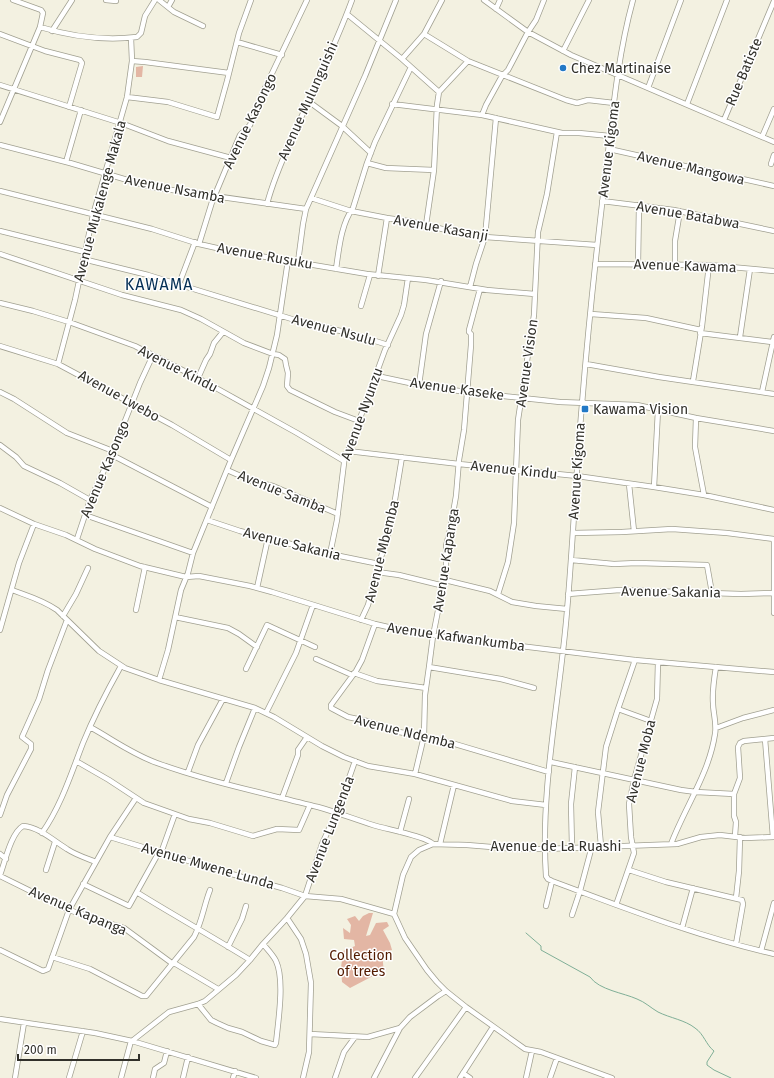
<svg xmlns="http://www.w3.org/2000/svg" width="774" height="1078" viewBox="0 0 774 1078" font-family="'Fira Sans',sans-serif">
  <rect width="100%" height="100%" fill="#f3f1e1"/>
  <path fill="#e3b6a4" d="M143 66 142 77H136V67Z
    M369 913H373L366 936 370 935 376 923 387 922 389 926 383 930 390 943 392 950 382 953 384 973 371 977 350 988 342 982 341 968 343 951 355 946 354 940 344 939 343 928 350 933 351 925 347 919 355 916 359 921 363 916Z"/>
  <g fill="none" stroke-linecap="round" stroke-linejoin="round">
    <path stroke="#80af97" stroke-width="1" d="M526 933 541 946V950L590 977C599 990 624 993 637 999 645 1002 651 1008 658 1012 670 1018 685 1020 695 1028 704 1034 706 1045 714 1051L707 1062V1065L714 1070 731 1078"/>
    <defs>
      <path id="minor" d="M106 0 116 1
        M159 0 174 12 203 26
        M484 0 528 32 571 55 774 142
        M633 0C617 58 612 120 605 179 596 254 588 329 582 404 576 473 573 542 567 611 560 699 540 787 546 876L548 879 552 881C625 908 698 937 774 954
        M168 7 172 0
        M496 9 500 0
        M347 14 402 59 439 92
        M40 27C73 37 103 41 137 37L141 33 145 16 155 0
        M52 31 72 0
        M0 34 45 51 80 60 82 63 69 107
        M424 34 468 61 566 100 577 103 588 100 614 103
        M237 42 282 55
        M563 51 589 0
        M402 59 424 34 442 0
        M132 61 145 62 229 73
        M0 85 121 123 168 141 231 158
        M648 88 681 0
        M127 97 168 102 217 117 227 81 239 33 251 0
        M308 101 342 126 371 153
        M392 104 482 115 562 133H579L610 136
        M687 104 727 0
        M482 115 486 105 497 85 502 76 508 70 528 32 536 20 544 0
        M724 120 774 1
        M0 122 40 27 43 13 41 10 13 0
        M762 137 774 109
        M0 145 70 163 151 187 306 209
        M609 149 774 186
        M66 162 81 110
        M367 163 386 168 434 170
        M771 164 774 155
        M0 191 152 229 199 244 230 251 367 274 426 280 487 290 535 294
        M311 198 351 211 387 218 408 221 455 232 485 237 597 245
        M602 201 674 210 774 231
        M267 204C274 177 285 154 296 129 315 86 336 44 352 0
        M426 225 434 170 437 105 439 92 468 61
        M0 231 85 252
        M199 244 212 202 240 135 250 125 265 88 307 0
        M0 254 122 295 181 310 201 319 244 343 273 354 279 355 285 359 286 365 288 373 287 386 290 390 335 412 359 421
        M83 259 148 275 295 320 353 334 388 345
        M298 262 303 224 306 209 365 76 396 0
        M595 264 709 265 774 271
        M638 265 639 205
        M675 265V241L680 211
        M336 269C339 249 341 224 353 208L367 163 375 142 411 67
        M378 276 387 218
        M179 284 195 242
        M470 287 476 264 485 237 496 118
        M0 303 33 311 69 322 135 346 198 378 297 433 344 461
        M361 306 370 275
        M591 314 646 318 701 330
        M700 333 772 342
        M740 337 750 269
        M0 346 58 364 172 425 231 460
        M58 364 75 300 93 215 127 97 132 61 131 38
        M586 364 659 377 774 394
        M377 376 419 385 466 392 560 402 637 405 696 418 774 431
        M198 378 206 360 210 354 214 343 223 332
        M693 381 702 326 709 265
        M419 385 426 334 441 281
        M0 392 14 399 67 433 113 451
        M762 392 774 337
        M696 418 695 447 704 495
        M0 445 16 457 24 466 60 483 90 500
        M348 451 459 464 577 476 654 487 704 495 774 510
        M112 455 212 507
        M227 470 252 481 273 486 338 514
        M629 484 634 531
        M654 487 658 410
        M0 508 34 524 66 535 95 549 140 566 186 577 199 576 250 586 272 592 375 624 414 633 635 660 774 672
        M85 515 193 553
        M207 520 240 531 330 554 379 564
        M573 533 622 532 672 529 727 533 774 539
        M77 539 90 500 113 451 140 383 153 355
        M774 539V613
        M330 554 337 520 345 455 348 451 385 350 401 315 404 305 408 278
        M571 560 614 564 637 563 707 565 712 593
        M377 572 399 575 444 586
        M445 580 490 591 512 602 536 606 567 609
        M257 588 268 538
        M12 590C28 596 43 600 57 610L99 651 125 668 159 680 255 708 274 717 322 746 344 757 368 766 415 774 512 801 546 805
        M498 594 508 562 514 523 518 420 534 315 538 232 547 194 557 132
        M568 594 620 590 741 594 774 593
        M136 610 145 567
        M63 616 76 594 88 568
        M175 617 228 628 239 634 257 647
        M361 620 368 605 379 564 391 524 402 457
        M375 624 362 660 356 671 331 705V708L348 717 367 721 394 731 445 741 549 772
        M0 630 19 563 34 524
        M316 659 352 675
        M635 660 618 709 651 721
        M429 667 501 679 534 688
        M246 669 267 625 315 647
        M354 673 377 681 426 688
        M159 680 168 650 181 590 188 573 193 553 231 460 263 386 269 368 277 335 288 260
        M266 713 296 653 313 605
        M90 727C112 739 132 754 157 763 209 782 264 793 318 807 336 812 354 819 373 825 385 829 426 836 433 844
        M716 728 743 718 774 710
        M765 739 773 837
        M76 761 109 780 144 803 189 819 210 823 253 836 277 829 299 830 310 805
        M551 762 681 790 696 792 734 794
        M188 772 198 745 223 699
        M415 774 424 736 425 695 429 667 433 636 446 570V546L450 530 456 496 459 460 464 430 471 345V334L469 332V330L480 289
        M226 783 239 747 255 708
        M282 798 298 755V750L307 737
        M0 815 7 795 31 749V744L22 737 39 699 48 670 67 620
        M400 832 409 799
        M42 833C61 806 71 774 83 743 94 716 107 691 121 666
        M735 836 736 822 734 816V794L740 778 738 747 740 743 744 741 774 738
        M110 837 228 873 282 888 305 896 322 844 339 807 355 761
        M440 844 454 785
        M671 844C685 807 709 774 715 734 717 724 713 713 713 703 712 691 714 679 716 667
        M601 846 598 812 606 747 618 709
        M572 847 571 804 575 767
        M161 853 175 814
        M0 854 6 859
        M46 870 55 842
        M629 870 666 882 742 900 743 904 736 944
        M0 875C5 862 11 833 23 826 39 827 54 841 67 849 76 855 86 858 96 862
        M0 876 69 910 124 928 173 964
        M83 884 129 906 159 852
        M138 893C175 916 213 937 250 960
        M736 898 739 871 740 837
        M616 905 634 853 631 837 629 804 634 780 657 699 658 662
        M546 906 552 881
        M572 915 580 891 592 846
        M287 918 301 939 306 954 311 983 309 1052 303 1078
        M682 928 693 888
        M228 947 242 919 246 906
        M0 950 43 971 48 969 69 910 110 837 136 798
        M761 951 774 903
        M52 957 90 969 142 996H146L194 937C202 922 204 905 210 890
        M174 963 218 989
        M198 1004 211 1020 217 1023 228 1028 242 1032 261 1041 275 1045 276 1043C278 1022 285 980 276 961 273 955 267 949 263 944
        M0 1019 95 1033 132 1041 256 1078
        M310 1034 368 1037 400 1028
        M132 1041 169 1012 198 1004 205 1001 236 975 250 960 263 944 287 918 305 896 341 899 394 914
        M463 1073 470 1078
        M15 1078 24 1023
        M69 1078 83 1031
        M121 1078 131 1041
        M153 1078 155 1069 164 1063 167 1051
        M183 1078 188 1057
        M233 1078 235 1071
        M335 1078 344 1052 355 1037
        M374 1078 400 1028 410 1017 438 996 446 991
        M415 1078 466 1007
        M460 1078 493 1027
        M526 1078 532 1051
        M550 1078 557 1058
        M612 1078 541 1052 525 1049 466 1007 446 991 437 982 427 970 405 938 394 914 403 875 411 857 419 850 433 844 467 845 516 849H545L677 844 701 837 720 835 745 838 774 837"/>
    </defs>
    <use href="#minor" stroke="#a1a091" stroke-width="6"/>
    <use href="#minor" stroke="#fff" stroke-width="4.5"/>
  </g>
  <g fill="#2278c6" stroke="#fff" stroke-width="1.5">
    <circle cx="563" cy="68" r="4"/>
    <rect x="581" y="405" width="8" height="8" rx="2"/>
  </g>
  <g text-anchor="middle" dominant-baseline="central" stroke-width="3" stroke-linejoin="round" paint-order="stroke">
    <g font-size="14" fill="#31302a" stroke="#fff" text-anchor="start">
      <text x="571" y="68">Chez Martinaise</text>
      <text x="593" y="409">Kawama Vision</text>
    </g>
    <g font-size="14" fill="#31302a" stroke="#fff">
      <text transform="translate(744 72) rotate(-67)">Rue Batiste</text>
      <text transform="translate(308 101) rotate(-66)">Avenue Mulunguishi</text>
      <text transform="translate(250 121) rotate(-64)">Avenue Kasongo</text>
      <text transform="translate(609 149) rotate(-83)">Avenue Kigoma</text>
      <text transform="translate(691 168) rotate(13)">Avenue Mangowa</text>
      <text transform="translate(175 189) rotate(11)">Avenue Nsamba</text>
      <text transform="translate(100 201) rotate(-75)">Avenue Mukalenge Makala</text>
      <text transform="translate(688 215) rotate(10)">Avenue Batabwa</text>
      <text transform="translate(441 228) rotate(10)">Avenue Kasanji</text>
      <text transform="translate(265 256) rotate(10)">Avenue Rusuku</text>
      <text transform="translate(685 266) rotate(2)">Avenue Kawama</text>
      <text transform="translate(334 330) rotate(15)">Avenue Nsulu</text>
      <text transform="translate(527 363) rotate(-82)">Avenue Vision</text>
      <text transform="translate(178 369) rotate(27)">Avenue Kindu</text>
      <text transform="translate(457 389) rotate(8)">Avenue Kaseke</text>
      <text transform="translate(119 396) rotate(29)">Avenue Lwebo</text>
      <text transform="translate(362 414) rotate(-70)">Avenue Nyunzu</text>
      <text transform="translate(105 469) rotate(-67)">Avenue Kasongo</text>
      <text transform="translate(514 470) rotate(6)">Avenue Kindu</text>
      <text transform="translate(577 471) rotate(-86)">Avenue Kigoma</text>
      <text transform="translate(282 492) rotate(22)">Avenue Samba</text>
      <text transform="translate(292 544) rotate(14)">Avenue Sakania</text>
      <text transform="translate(382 551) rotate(-76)">Avenue Mbemba</text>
      <text transform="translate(446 560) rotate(-81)">Avenue Kapanga</text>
      <text transform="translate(671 592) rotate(1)">Avenue Sakania</text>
      <text transform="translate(456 637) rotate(8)">Avenue Kafwankumba</text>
      <text transform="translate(405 732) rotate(14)">Avenue Ndemba</text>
      <text transform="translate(641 761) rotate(-76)">Avenue Moba</text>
      <text transform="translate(330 829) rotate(-69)">Avenue Lungenda</text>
      <text x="556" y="846">Avenue de La Ruashi</text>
      <text transform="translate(208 866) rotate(16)">Avenue Mwene Lunda</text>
      <text transform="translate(78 911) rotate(23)">Avenue Kapanga</text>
    </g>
    <g font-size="14" fill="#531b00" stroke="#fff">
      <text x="361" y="955">Collection<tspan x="361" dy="16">of trees</tspan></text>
    </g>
    <g font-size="16" letter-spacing="1" fill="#042e53" stroke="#fff">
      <text x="159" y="284">KAWAMA</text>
    </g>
  </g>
  <path d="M18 1054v6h121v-6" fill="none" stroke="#31302a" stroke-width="2"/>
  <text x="24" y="1054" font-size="12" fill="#31302a" stroke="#ffffff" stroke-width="3" paint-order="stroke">200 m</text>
</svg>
